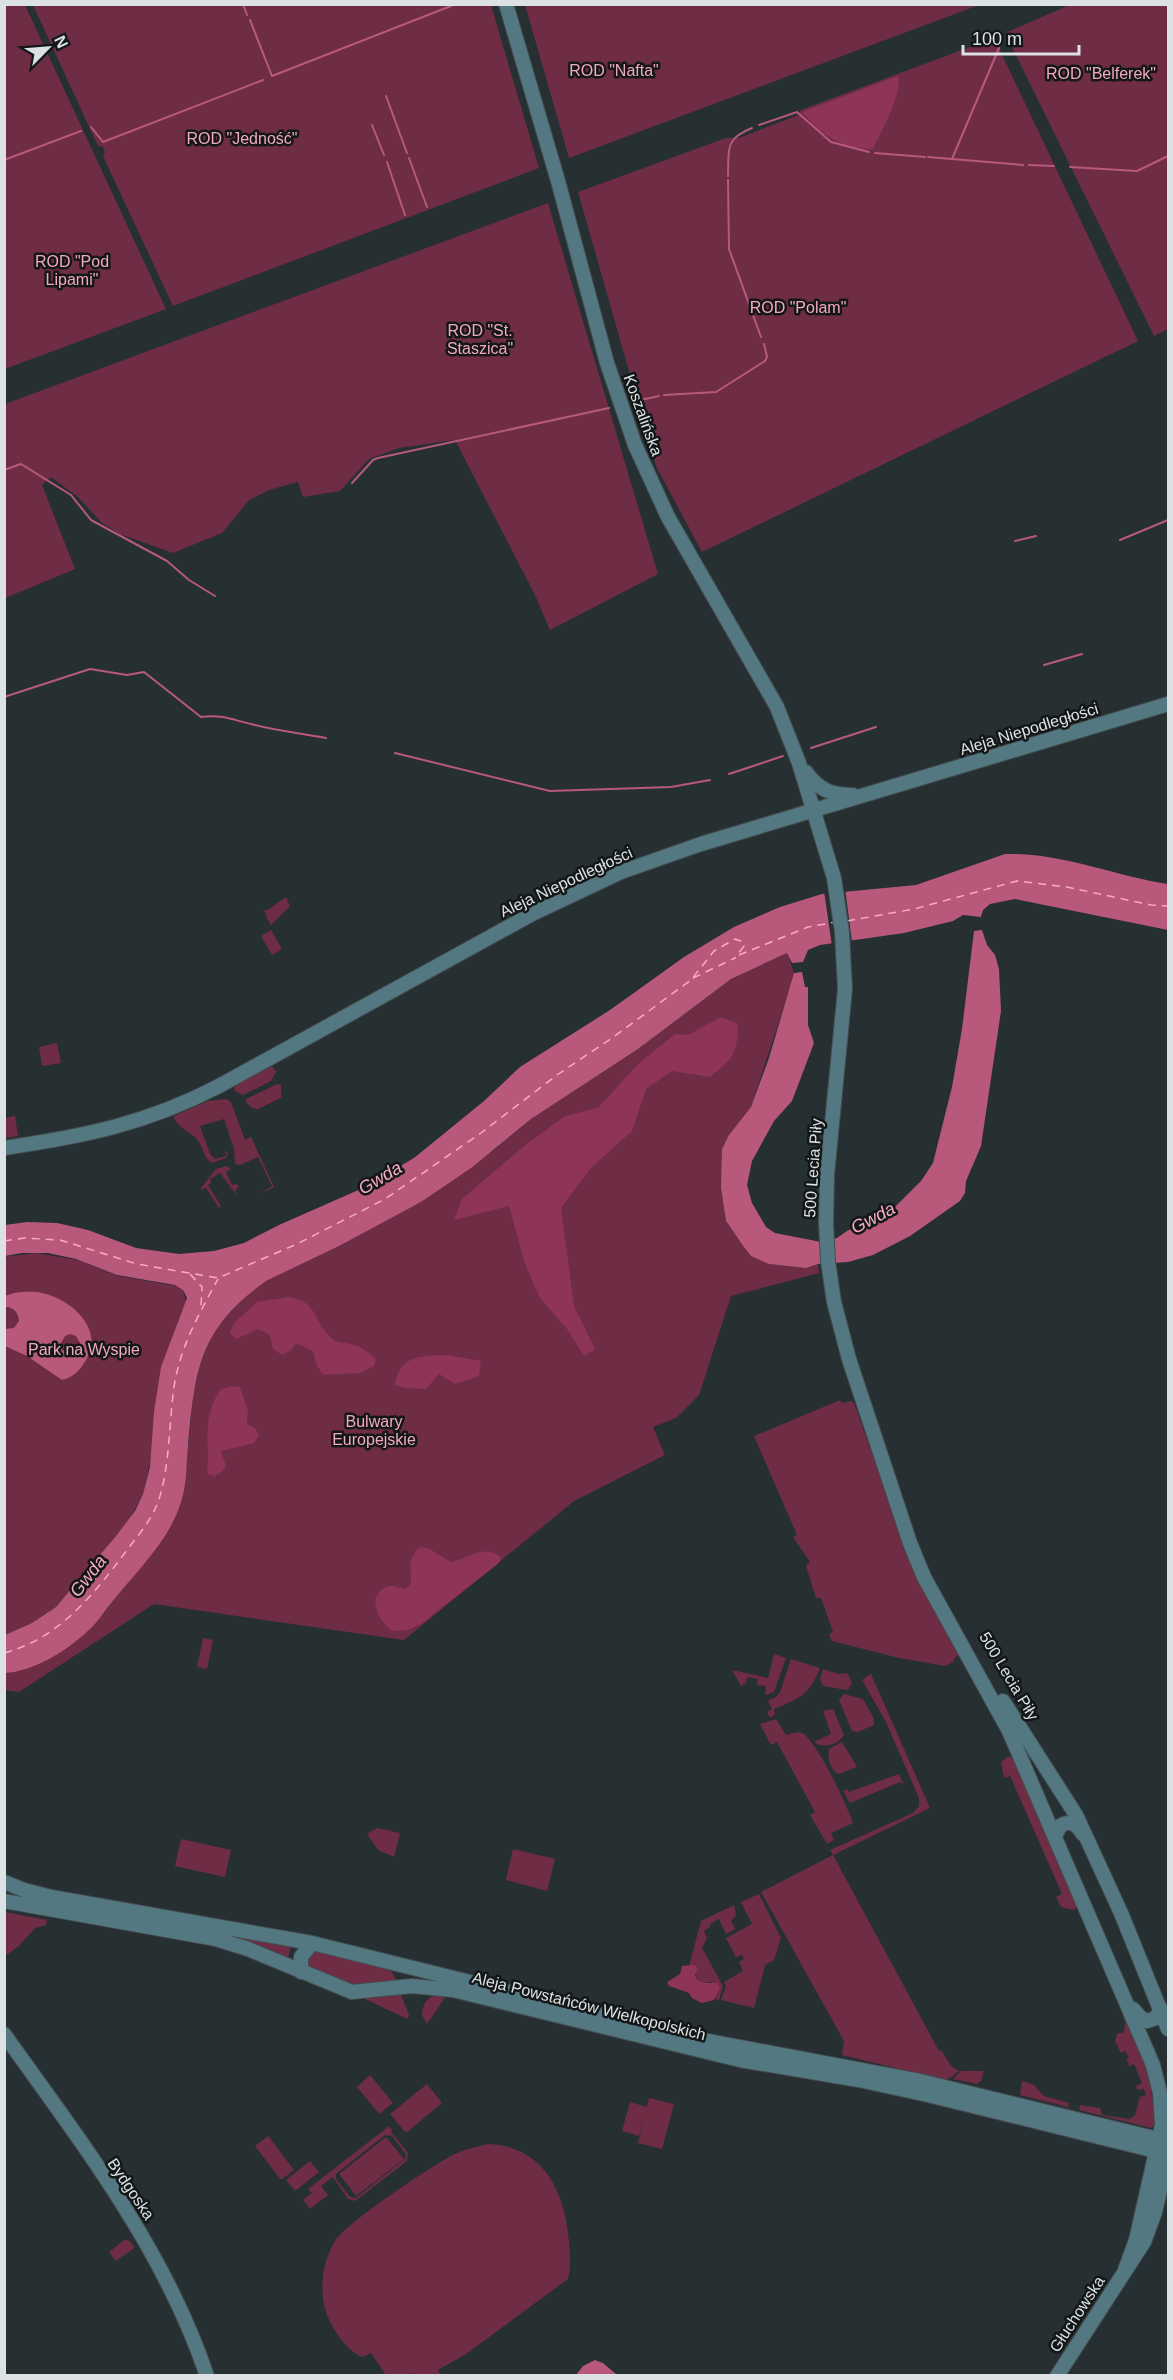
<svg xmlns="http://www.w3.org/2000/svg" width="1173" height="2380" viewBox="0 0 1173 2380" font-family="Helvetica,sans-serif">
  <rect width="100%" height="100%" fill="#262f32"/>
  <path fill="#6f2c45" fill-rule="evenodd" d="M5 4 25 5 166 309 5 369Z
    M1072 4 1168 5V329L1154 336 1005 33Z
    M33 5H491L539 168 173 306 103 156 105 152 103 147 98 146Z
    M525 5 979 4V5L569 158Z
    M994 38 1138 341 702 552 656 466 578 192 726 138H739L796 116 801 110Z
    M548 203 658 574 550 630 535 595 455 440 399 448 369 459 340 491 303 497 298 482 269 490 248 501 222 533 173 553 120 534 101 522 78 497 51 477 42 485 75 569 5 598V404Z
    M286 897 290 906 271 925 265 915 267 914 263 911 269 909Z
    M271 930 282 949 272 955 261 936Z
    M787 953 794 973 790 988 751 1107 726 1142 721 1188 726 1221 734 1233 769 1264 806 1268 818 1264 819 1273 731 1296 699 1395 676 1418 653 1427 665 1455 574 1501 404 1640 154 1604 19 1692 5 1690V1673L24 1670 39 1663 88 1631 156 1548 175 1518 184 1490 193 1396 201 1362 213 1333 220 1323 250 1292 266 1281 339 1246 421 1202 495 1149 531 1119 638 1049 731 979Z
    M57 1043 61 1063 42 1066 39 1047Z
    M269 1066 273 1067 276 1072 271 1081 243 1095 234 1090 235 1084Z
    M277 1084 281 1085V1098L258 1109 252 1108 246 1102V1099Z
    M226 1099 231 1102 245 1140 251 1137 274 1187 258 1195 272 1186 258 1157 240 1165 235 1164 234 1149 224 1119 200 1126 210 1154 215 1159 226 1156 225 1150 228 1153 226 1158 212 1163C203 1158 203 1145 196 1138 188 1131 179 1128 174 1118V1116L208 1101Z
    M15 1116 18 1136 5 1138V1118Z
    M227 1166 231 1169 226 1172 232 1185 236 1184 239 1186 235 1191 237 1196 220 1173 210 1179 211 1183 208 1185 221 1206 219 1208 206 1188 201 1190V1188L216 1169Z
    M36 1253 78 1260 118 1276 177 1286 183 1290 186 1303 178 1321 159 1381 153 1450 143 1494 127 1524 56 1607 32 1623 5 1635 4 1257Z
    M840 1400 842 1403 851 1401 854 1403 911 1563 959 1652 953 1662 945 1666 899 1658 832 1641 829 1634 833 1632 821 1598H816L806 1566 810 1562 793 1537 797 1535 754 1436Z
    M203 1638 213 1640 207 1669 197 1667Z
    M774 1654 786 1658 774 1692 765 1695 766 1686 757 1685 758 1679 747 1677 746 1683 741 1686 732 1670 768 1678Z
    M791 1659 820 1668C810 1695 798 1699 774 1709L775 1714 770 1718 767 1712 772 1709 768 1701 777 1696 780 1692Z
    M823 1669 839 1674 847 1673C851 1680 855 1684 847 1690L823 1686 820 1679Z
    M871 1674 930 1808 833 1855 939 2051 941 2050 951 2066 959 2071 950 2078 945 2080 842 2055 844 2041 761 1892 833 1855 830 1850 913 1813 919 1806V1798L885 1720 862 1680Z
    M844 1694 863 1699 874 1719V1725L858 1732 852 1731 839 1700Z
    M833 1709 844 1735C838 1745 823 1749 814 1742L831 1734 823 1711Z
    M776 1719 786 1735C791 1734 798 1730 804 1734 819 1746 847 1805 853 1823L831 1833 834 1840 827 1844 810 1815 815 1812 777 1742 771 1745 760 1724Z
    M842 1742 857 1767 838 1774C830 1770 827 1757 829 1749Z
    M1009 1756 1015 1761 1078 1906 1074 1910 1061 1907 1056 1897 1062 1894 1010 1776 1004 1778 1001 1762Z
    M899 1774 904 1785 900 1782 850 1803 843 1791 847 1789 849 1792Z
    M377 1828 400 1833 394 1857 378 1850 367 1834Z
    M181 1839 231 1850 225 1877 175 1866Z
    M513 1849 555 1859 547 1891 506 1880Z
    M759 1894 781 1938 774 1960 765 1965 754 2008 721 2000 726 1986 724 1982 743 1971 739 1962 744 1959 742 1955 736 1957 726 1938 752 1924 741 1902Z
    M734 1905 736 1915 731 1921 735 1929 726 1934 719 1919 710 1924V1927L704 1931 707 1938 702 1948 723 1986 719 2000 715 1999 720 1989 711 1982 704 1983 697 1980 694 1965 689 1966 701 1921Z
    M5 1912 47 1920 46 1925 35 1928 19 1946 5 1956Z
    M216 1930 292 1943 287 1961 210 1932Z
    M312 1950 390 1969 398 1983C369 1986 323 1989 305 1962Z
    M400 1992 409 2015 407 2019 359 1996Z
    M448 1993 427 2024 422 2015C423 1998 433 1994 448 1993Z
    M1121 2010C1142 2044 1154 2085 1154 2125L1151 2128 1079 2110 1080 2105 1100 2108 1102 2115 1130 2119 1135 2115 1140 2097 1146 2095 1144 2089 1138 2090 1136 2086 1142 2083 1134 2064 1127 2067 1129 2064 1126 2059 1129 2057 1125 2051 1121 2053 1115 2041 1117 2034 1124 2032 1125 2022Z
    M961 2071H984L981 2081 977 2084 953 2079Z
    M370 2075 393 2103 379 2114 357 2087Z
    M1022 2081 1034 2085 1044 2096 1069 2103 1068 2106 1072 2108 1020 2095Z
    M427 2084 442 2103 406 2133 390 2114Z
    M649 2098 674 2104 662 2149 638 2143 645 2115 639 2136 622 2131 630 2102 647 2107Z
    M389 2126 392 2130 391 2132 408 2153 407 2161 355 2201 348 2199 333 2177 321 2186 328 2195 310 2209 303 2200 312 2193 308 2189ZM385 2135 392 2136 405 2153 406 2158 356 2198 350 2197 336 2179V2174Z
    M268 2136 294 2170 281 2180 255 2146Z
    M386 2137 404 2159 356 2196 339 2174Z
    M488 2144C544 2146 565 2192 569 2242 570 2254 571 2266 568 2279L466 2354 438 2370 441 2375H416L414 2373 409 2375H386L371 2353 362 2357C346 2350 332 2329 326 2312 319 2289 322 2262 335 2241 346 2223 431 2166 453 2155 464 2149 476 2147 488 2144Z
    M310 2161 319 2172 295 2191 286 2180Z
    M124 2240 130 2241 134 2247 133 2249 116 2261 109 2252Z"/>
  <path fill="#8e3457" d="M898 76C903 93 881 132 873 149 841 149 822 135 802 112Z
    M721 1017 738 1024C737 1056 734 1057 710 1077L672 1071 646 1089 632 1131 590 1169 561 1208 574 1306 595 1349 584 1356 567 1329 540 1298 525 1264 509 1206 454 1220 462 1199 523 1147 565 1116 598 1108 638 1064 675 1034 688 1035Z
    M289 1297C319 1301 313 1324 334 1340 338 1343 342 1342 347 1343 358 1345 368 1351 376 1359L374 1366 361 1373 323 1375 316 1364 313 1351 296 1343 291 1350 282 1355 273 1349 270 1335 258 1329 236 1339 230 1333 234 1323 257 1302Z
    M447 1355 481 1361 479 1376 455 1384 439 1374 426 1389 405 1388 395 1385C399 1354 423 1356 447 1355Z
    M232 1386 240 1387 248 1410 247 1424 255 1428 259 1435 254 1443 221 1451 226 1466 223 1471 214 1476 208 1474C206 1466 209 1462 208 1455 207 1430 206 1409 221 1389Z
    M420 1547 428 1548 451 1562C470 1558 483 1544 501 1557L499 1563 422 1623 408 1630 392 1631C380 1623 365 1597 386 1587 393 1584 398 1588 405 1589 420 1580 400 1565 420 1547Z
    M694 1965 698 1968 695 1975 697 1980 704 1983H717L720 1989 714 2000 702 2003 692 1998 689 1993 669 1986 667 1982 680 1974 682 1966Z"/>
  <path fill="#b8597b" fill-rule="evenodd" d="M1005 854C1060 852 1115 876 1168 884V930L1015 899 990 904 983 910 981 917 963 915 953 921 904 933 820 945 808 950 803 962 792 963 787 953 731 979 638 1049 531 1119 471 1168 421 1202 339 1246 266 1281C199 1329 195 1369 188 1447 186 1466 187 1487 180 1505 168 1542 135 1573 112 1602 104 1611 98 1622 89 1630 68 1650 33 1672 5 1673V1635L32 1623 56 1607 116 1536 135 1511 143 1494 150 1467 154 1412 161 1367 187 1298 183 1290 175 1285 117 1275 76 1259 48 1253H22L5 1256V1225L27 1222 57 1223 88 1230 136 1248 179 1254 214 1251 244 1243 279 1225 363 1188 414 1158 484 1101 520 1067 610 1010 684 957 734 927 780 907 822 894 916 885Z
    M982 930 987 945 995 955 999 969 1001 1011 981 1146 966 1181 965 1193 960 1201 910 1236 873 1255 848 1262 818 1264 806 1268 769 1264 751 1256 744 1247 726 1221 721 1188 722 1149 729 1135 751 1107 769 1058 794 973 802 972 805 987H808V1025L814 1043 792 1101 774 1121 752 1161 747 1185 752 1203 766 1227 775 1233 821 1242 837 1238 847 1231 894 1208 921 1181 933 1163 952 1087 962 1029 974 931Z
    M14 1293C23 1292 33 1291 42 1293 71 1299 105 1329 86 1360 80 1370 74 1377 62 1380L27 1356 5 1346V1329L14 1328 19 1321C19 1313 13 1306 5 1307V1296ZM70 1334 76 1336 80 1343 78 1352 70 1354 62 1350 61 1343 65 1336Z
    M595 2360 603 2363 617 2375H576L583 2366Z"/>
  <path fill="#262f32" d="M845 888 852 942 832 946 824 891Z"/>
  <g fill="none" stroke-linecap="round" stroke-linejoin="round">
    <path stroke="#b8597b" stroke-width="2" d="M243 4 247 15
      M250 20 272 76 456 4
      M386 96 407 153
      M372 125 384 155
      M759 125 797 112 831 142 869 152
      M91 127 103 142 263 80
      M875 153 925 157
      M928 157 1023 165
      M409 158 427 207
      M952 159 999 48
      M4 160 81 131
      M387 162 405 215
      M1029 165 1054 166
      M1070 167 1137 171 1168 156
      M728 176C729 150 724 139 752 128
      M728 180 729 249 761 337
      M664 395 716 392 765 361 767 357 764 344
      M631 402 659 396
      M4 470 21 464 71 495 91 520 167 561 189 580 215 596
      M352 483 373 460 378 458 609 408
      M1120 540 1168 520
      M1015 541 1036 536
      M1044 665 1082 654
      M4 697 90 669 127 675 144 672 201 717C221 714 233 720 251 724 276 731 301 733 326 738
      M811 748 876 727
      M395 753 550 791 671 787 710 780
      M729 774 783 756"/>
    <path stroke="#f8acc4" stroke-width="1.5" stroke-dasharray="8 6" stroke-linecap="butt" d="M847 921 914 909 1017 881 1067 887 1151 905 1168 906
      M739 955 808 927 836 922
      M693 978 735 958
      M4 1241 24 1238 60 1240 137 1264 218 1278 297 1244 385 1199 481 1133 557 1075 612 1038 691 980 714 951 735 939 743 942 744 946 735 958
      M190 1274 202 1287 201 1306
      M4 1653C60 1638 94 1594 127 1550 140 1533 154 1517 160 1496 170 1461 169 1423 174 1387 180 1347 199 1314 218 1279"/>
    <defs>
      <path id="secondary" d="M506 4 558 181 607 363 635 445 668 517 777 707 799 763 834 878 842 932 845 989 827 1175 826 1223 828 1261 834 1302 849 1359 910 1543 924 1577 1009 1731 1153 2065 1160 2093 1162 2125 1136 2240 1125 2270
        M806 772C819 790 831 795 853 795
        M4 1148C85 1136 146 1124 219 1086L532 914 621 872 701 844 1168 704
        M1003 1701 1076 1815 1121 1913 1168 2029
        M1055 1836 1060 1826C1071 1819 1077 1825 1083 1834
        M4 1882 24 1890 51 1897 312 1943 708 2041 920 2081 1166 2141
        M4 1901 216 1939 248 1949 352 1992 412 1986 453 1990 740 2060 859 2080 928 2095 1168 2154
        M301 1972V1957L312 1943
        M1133 2009 1141 2018 1147 2021 1156 2018 1161 2009
        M4 2034C81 2142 164 2248 207 2376
        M1057 2376 1144 2242 1155 2212 1168 2156"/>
    </defs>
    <use href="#secondary" stroke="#444d4f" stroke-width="16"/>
    <use href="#secondary" stroke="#547881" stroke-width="14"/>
  </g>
  <g text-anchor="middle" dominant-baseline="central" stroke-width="5" stroke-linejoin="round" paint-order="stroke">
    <g font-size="16" fill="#f4a8c0" stroke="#131718">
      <text x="614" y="70">ROD "Nafta"</text>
      <text x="1101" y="73">ROD "Belferek"</text>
      <text x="242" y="138">ROD "Jedność"</text>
      <text x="72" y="261">ROD "Pod<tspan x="72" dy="18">Lipami"</tspan></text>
      <text x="798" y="307">ROD "Polam"</text>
      <text x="480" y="330">ROD "St.<tspan x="480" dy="18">Staszica"</tspan></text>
      <text x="84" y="1349">Park na Wyspie</text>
      <text x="374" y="1421">Bulwary<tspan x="374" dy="18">Europejskie</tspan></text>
    </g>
    <g font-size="16" fill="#dce2e4" stroke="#131718">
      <text transform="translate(643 415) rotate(70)">Koszalińska</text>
      <text transform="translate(1029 729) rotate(-17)">Aleja Niepodległości</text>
      <text transform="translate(566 882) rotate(-25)">Aleja Niepodległości</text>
      <text transform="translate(813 1168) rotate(-86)">500 Lecia Piły</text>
      <text transform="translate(1009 1676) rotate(59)">500 Lecia Piły</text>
      <text transform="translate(589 2006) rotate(14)">Aleja Powstańców Wielkopolskich</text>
      <text transform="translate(131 2189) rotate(56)">Bydgoska</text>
      <text transform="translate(1077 2314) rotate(-57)">Głuchowska</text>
    </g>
    <g font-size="18" font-style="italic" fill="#f8acc4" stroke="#131718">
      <text transform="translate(380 1178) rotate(-31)">Gwda</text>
      <text transform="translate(873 1218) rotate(-28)">Gwda</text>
      <text transform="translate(88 1576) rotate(-52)">Gwda</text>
    </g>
  </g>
  <rect width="1173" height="2380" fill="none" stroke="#dce2e4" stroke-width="12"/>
  <g transform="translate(48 48) rotate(65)" stroke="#131718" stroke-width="4.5" paint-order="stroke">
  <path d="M0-4.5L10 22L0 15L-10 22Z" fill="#dce2e4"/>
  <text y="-9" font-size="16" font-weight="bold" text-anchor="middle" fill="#dce2e4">N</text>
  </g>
  <path d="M963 45v9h116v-9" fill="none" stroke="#dce2e4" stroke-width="3"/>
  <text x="972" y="45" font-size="18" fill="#dce2e4" stroke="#131718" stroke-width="4.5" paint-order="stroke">100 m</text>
</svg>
